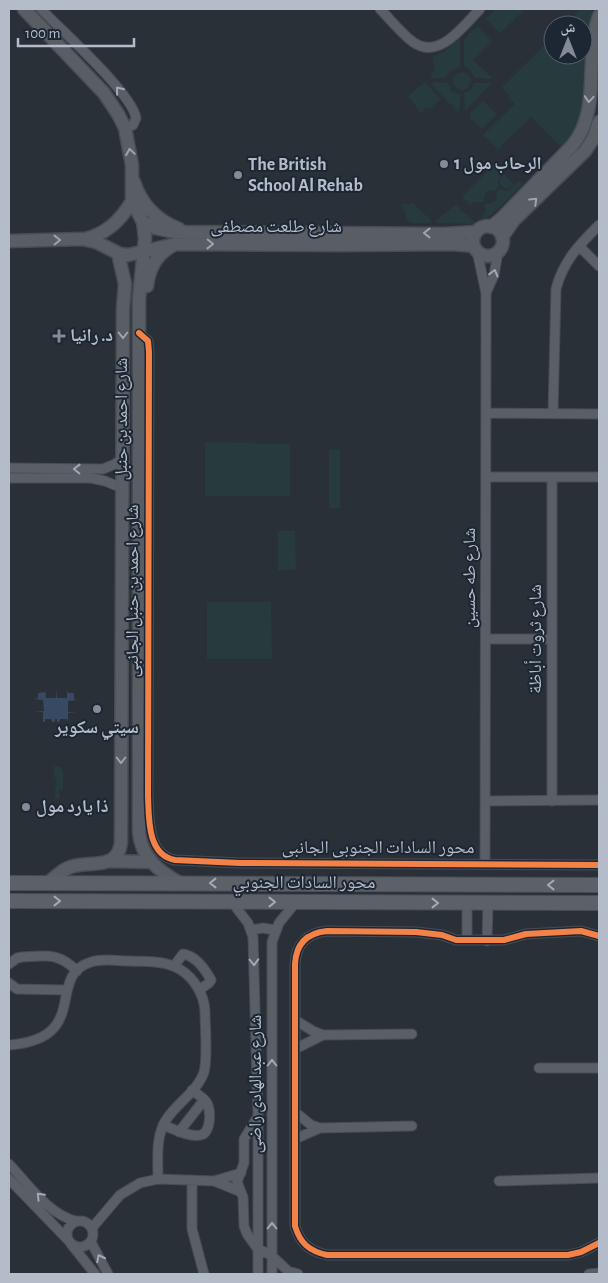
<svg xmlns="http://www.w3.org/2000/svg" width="608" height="1283" viewBox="0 0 608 1283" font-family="'Alegreya Sans','Noto Naskh Arabic',sans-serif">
  <rect width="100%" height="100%" fill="#2a3038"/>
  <path fill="#273a3e" d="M495 9H521L523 11 500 33 486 19Z
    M581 9H594L584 107 578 129 562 148 531 117 498 149 483 135 515 104 508 97 509 95 502 87 553 37V55H583V25H566Z
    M478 27 492 41 473 60 492 78 490 79 475 78 471 71 464 66V40L473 29Z
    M460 36V67L454 69 444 78H430L435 68 432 57 444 52Z
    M453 81a9 9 0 1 1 18 0a9 9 0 1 1-18 0Z
    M425 82 440 99 430 109 426 108 421 113 408 96Z
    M433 82 448 83 451 91 461 95 459 113 454 108V105L450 104 432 85Z
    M474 83H492L465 111 464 93 471 90Z
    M483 101 497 114 482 129 470 118V113Z
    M494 165 502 173 498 180V188L495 191C485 187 485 195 483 202H474L470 205 467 203 468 201H466L462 197Z
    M504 174 514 185 519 181 523 184 498 209 485 219 482 217 486 212 484 205 496 201 497 197 496 193 500 189 507 191 513 187 512 186 506 189 500 185 499 181Z
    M413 203 431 220 430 223H411L408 221 402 205Z
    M456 204 460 207V210C465 213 470 217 476 224L435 223 436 221Z
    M205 442 290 444V496H205Z
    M329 450H340V508H329Z
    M278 531H295L296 570H278Z
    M207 602H271L272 659H207Z
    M54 766 60 767 63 772V790H59L60 799H55L56 778 54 777Z"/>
  <path fill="#384963" d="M45 689 46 698H56V689L57 698H67V689L68 693H74V699L77 700 68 701V712L77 713H68V722L67 719H60V721L57 722V719H55V722H52L51 719H45V722H43V712H34L44 711 43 700 34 699 38 698V693L45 692Z"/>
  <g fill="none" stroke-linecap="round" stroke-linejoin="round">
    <defs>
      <path id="street" d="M41 9C61 30 132 93 136 118L133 125 125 128
        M380 9C391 20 401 33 413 42 439 61 464 25 480 9
        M579 246 599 266
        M477 251 486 293V339L485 864
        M486 293 494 275 498 252
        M139 333 148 341 149 352 148 796C149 818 147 855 175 860L240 863 599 865
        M487 413 599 414
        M553 414 556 289C563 261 580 244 599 225
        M9 468 103 469 115 464 123 458
        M486 477H599
        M9 478H91L105 481 122 488
        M486 639H552
        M485 801 599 800
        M552 801V477
        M232 902 248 923 253 937 258 1116V1274
        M251 930 263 928 275 930
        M599 936 581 931 526 934 504 940H456L442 935 416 932 327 931C307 933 296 944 295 964V1226C300 1243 309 1251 327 1255H568L581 1252 599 1243
        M467 940V903
        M487 941 488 903
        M9 964 17 958 22 957C46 956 58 952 77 971
        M174 966 183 954C196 956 205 969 211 980L209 983 199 990
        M9 983 17 989 66 990
        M295 1020 313 1031 323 1035
        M10 1045C92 1038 45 976 91 962 103 958 117 961 129 961 147 962 165 960 181 970 195 979 204 995 205 1011 205 1027 208 1057 204 1072 198 1090 179 1102 168 1117 155 1134 158 1158 158 1179
        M295 1049 323 1035 412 1034
        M539 1068H599
        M295 1112 311 1125 320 1128
        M258 1116 244 1139V1163L237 1182 243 1197 244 1226 247 1234 257 1248 272 1256 288 1271 298 1274
        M163 1125C173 1129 191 1138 201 1135 211 1132 211 1111 207 1103 204 1098 197 1094 192 1090
        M179 1132 204 1100
        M295 1139 320 1128 412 1126
        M9 1164C27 1183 49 1215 76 1221
        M9 1179 68 1240
        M192 1180V1229L204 1274
        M214 1181 241 1192
        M499 1181 599 1178
        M67 1234a13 13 0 1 1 26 0a13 13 0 1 1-26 0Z
        M92 1228 120 1195 140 1183 158 1179 214 1181 241 1173
        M91 1242 108 1274
        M71 1244 95 1274
        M272 1274V942L279 923 296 902
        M589 1274 599 1273"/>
      <path id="secondary" d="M24 9 104 93 118 114 125 128 132 165V201L143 222 145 238 139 299V832C141 857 158 871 180 883
        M134 182C141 204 157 221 179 229
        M143 222 155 228 175 232 444 234 476 232
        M473 241a15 15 0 1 1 30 0a15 15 0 1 1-30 0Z
        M491 227 501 219 572 146C602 110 584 58 599 16
        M502 237 514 220 585 151 593 139 599 122
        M85 239C107 234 121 220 132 201
        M9 241 82 239 96 242 120 254 128 255 176 244 342 245 452 244 474 246
        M147 286C149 268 157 254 172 246
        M108 861 151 862
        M48 883C56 876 64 868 74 866 93 861 118 870 121 842L123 308 125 284 118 253"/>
      <path id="primary" d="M9 883 599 885
        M9 901 599 903"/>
    </defs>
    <use href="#street" stroke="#484c53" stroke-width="11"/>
    <use href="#secondary" stroke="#484c53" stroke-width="15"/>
    <use href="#primary" stroke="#484c55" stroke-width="16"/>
    <use href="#street" stroke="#5a5e66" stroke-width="9"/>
    <use href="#secondary" stroke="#595d64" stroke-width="12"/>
    <use href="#primary" stroke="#5c6168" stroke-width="14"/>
    <defs>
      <path id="cycleway" d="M139 333 148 341 149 352 148 796C149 818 147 855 175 860L240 863 599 865
        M599 936 581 931 526 934 504 940H456L442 935 416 932 327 931C307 933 296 944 295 964V1226C300 1243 309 1251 327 1255H568L581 1252 599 1243"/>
    </defs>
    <use href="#cycleway" stroke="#1d2633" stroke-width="9"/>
    <use href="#cycleway" stroke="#f48246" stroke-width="6"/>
  </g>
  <defs><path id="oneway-chevron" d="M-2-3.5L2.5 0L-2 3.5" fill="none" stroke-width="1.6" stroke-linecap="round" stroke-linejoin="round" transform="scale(1.25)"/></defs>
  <g stroke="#a2a9b5">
    <use href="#oneway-chevron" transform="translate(119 90) rotate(-128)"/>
    <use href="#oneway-chevron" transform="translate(494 273) rotate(-75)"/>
    <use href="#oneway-chevron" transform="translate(77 469) rotate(-179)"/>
    <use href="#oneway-chevron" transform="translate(254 962) rotate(88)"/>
    <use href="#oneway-chevron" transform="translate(272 1063) rotate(-90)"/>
    <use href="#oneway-chevron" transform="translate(40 1196) rotate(-134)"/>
    <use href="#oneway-chevron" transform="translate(272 1226) rotate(-90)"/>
    <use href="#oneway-chevron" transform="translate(100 1258) rotate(-117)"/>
  </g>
  <g stroke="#9da4b0">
    <use href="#oneway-chevron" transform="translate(589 99) rotate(94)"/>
    <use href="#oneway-chevron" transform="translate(130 152) rotate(-99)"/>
    <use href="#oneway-chevron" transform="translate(534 201) rotate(-44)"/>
    <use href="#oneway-chevron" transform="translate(427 233) rotate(-180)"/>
    <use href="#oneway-chevron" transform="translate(57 240) rotate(-1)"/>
    <use href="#oneway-chevron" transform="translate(210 244) rotate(1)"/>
    <use href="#oneway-chevron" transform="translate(123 335) rotate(90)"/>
    <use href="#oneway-chevron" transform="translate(121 760) rotate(90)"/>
  </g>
  <g stroke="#a2aab6">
    <use href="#oneway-chevron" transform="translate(213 883) rotate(-180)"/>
    <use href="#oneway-chevron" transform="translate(551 885) rotate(-180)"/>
    <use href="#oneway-chevron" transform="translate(57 901)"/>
    <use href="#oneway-chevron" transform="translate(272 902)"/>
    <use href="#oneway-chevron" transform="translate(435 903)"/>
  </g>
  <g fill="#848b96" stroke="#1d2633" stroke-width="2">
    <circle cx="444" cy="164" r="5"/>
    <circle cx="238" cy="175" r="5"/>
    <path d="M56.5 328.5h5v5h5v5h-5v5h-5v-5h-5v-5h5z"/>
    <circle cx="97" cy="709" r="5"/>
    <circle cx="26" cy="807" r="5"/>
  </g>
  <g text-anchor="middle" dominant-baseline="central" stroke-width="4" stroke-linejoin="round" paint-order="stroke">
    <g font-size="18" font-weight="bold" fill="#b4bcc9" stroke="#1d2633" text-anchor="start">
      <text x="454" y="164">الرحاب مول 1</text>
      <text x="248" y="165">The British<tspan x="248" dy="21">School Al Rehab</tspan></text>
      <text x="70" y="336">د. رانيا</text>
      <text x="97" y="728" text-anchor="middle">سيتي سكوير</text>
      <text x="36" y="807">ذا يارد مول</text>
    </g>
    <g font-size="18" fill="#b4bcc9" stroke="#1d2633">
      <text x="276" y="227">شارع طلعت مصطفى</text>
      <text transform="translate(122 419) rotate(-90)">شارع احمد بن حنبل</text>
      <text transform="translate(470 578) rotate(-90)">شارع طه حسين</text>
      <text transform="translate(133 591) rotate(-90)">شارع احمد بن حنبل الجانبى</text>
      <text transform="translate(536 639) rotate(-90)">شارع ثروت أباظة</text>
      <text x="378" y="848">محور السادات الجنوبى الجانبى</text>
      <text x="304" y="883">محور السادات الجنوبي</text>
      <text transform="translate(256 1084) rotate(-90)">شارع عبدالهادى راضى</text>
    </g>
  </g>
  <rect width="608" height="1283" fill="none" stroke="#b4bcc9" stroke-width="20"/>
  <g transform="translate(568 40)"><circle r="24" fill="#1d2633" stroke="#59626f"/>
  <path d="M0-4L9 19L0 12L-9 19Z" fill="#848b96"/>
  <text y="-8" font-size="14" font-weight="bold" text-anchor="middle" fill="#b4bcc9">ش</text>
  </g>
  <path d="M18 38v8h116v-8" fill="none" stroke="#b4bcc9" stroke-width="2.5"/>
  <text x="25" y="38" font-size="15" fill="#b4bcc9" stroke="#1d2633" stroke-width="4" paint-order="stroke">100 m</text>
</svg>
